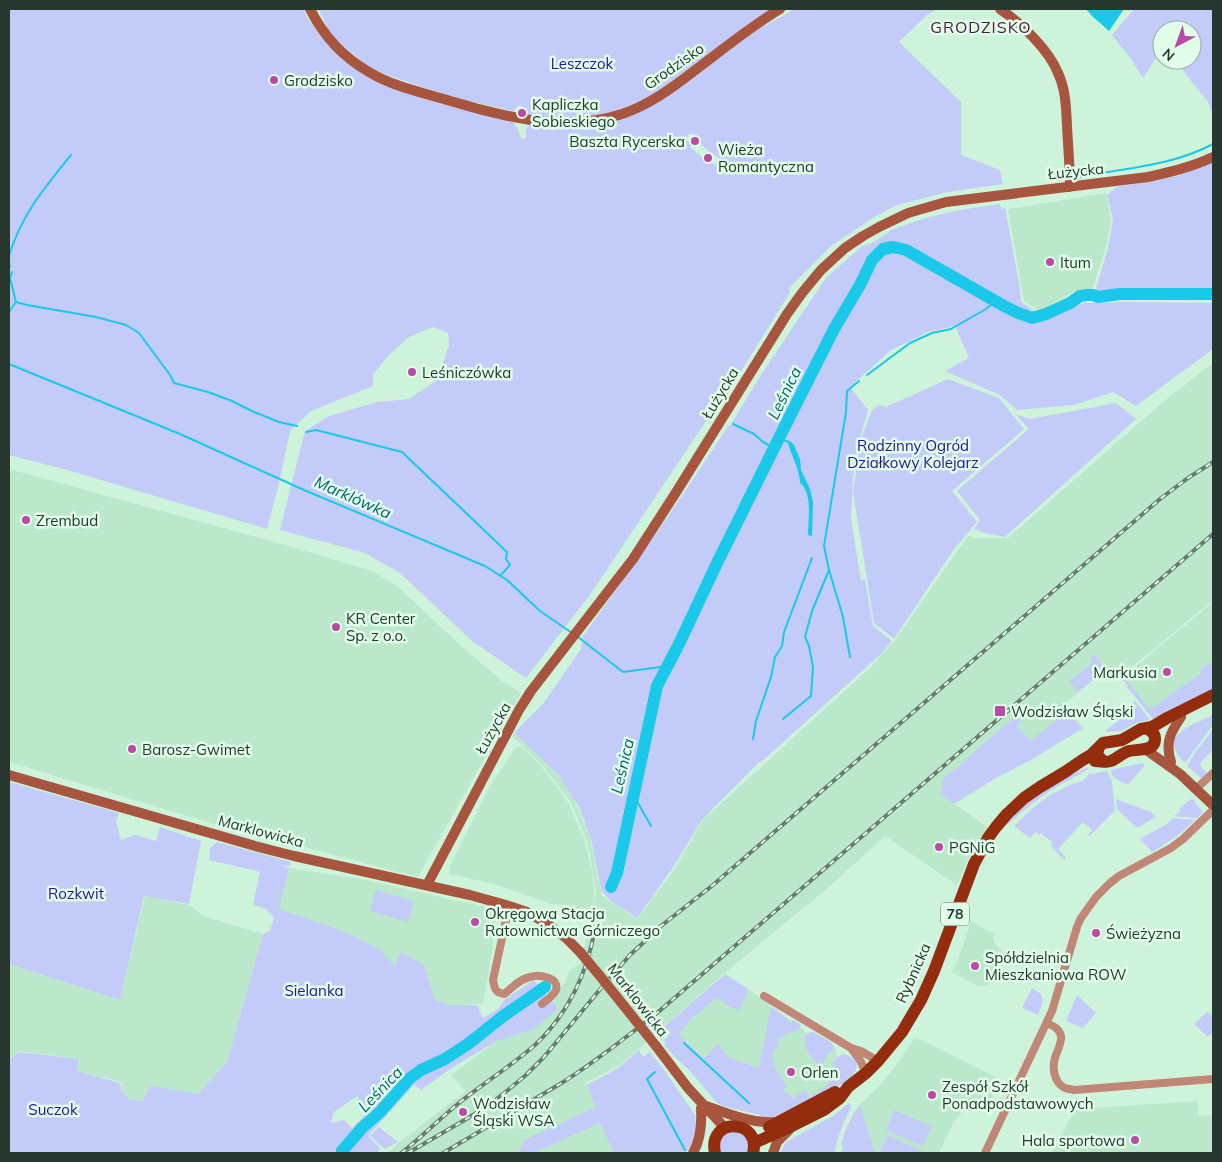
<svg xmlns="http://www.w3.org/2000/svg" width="1222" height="1162" viewBox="0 0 1222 1162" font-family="Mulish,sans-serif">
  <rect width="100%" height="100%" fill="#cdf3da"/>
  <path fill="#bbe8cb" d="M1106 193 1111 220 1106 247 1092 290 1073 292 1040 311 1024 301 1008 209Z
    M1213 363V600L1122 675 1113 678 1105 669 1065 704 1084 729 1016 765 955 802 938 792 988 828 967 861 957 885 885 836 831 885 727 971 621 1064 586 1083 617 1153H466L472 1149 465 1153H387L400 1142 466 1091 451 1075 553 999 566 981 569 971 581 963 588 931 593 916 596 892 590 853 585 836 570 801 541 764 512 736 514 733 562 780 574 800 590 837 598 880 603 897 637 919 674 870 703 820 869 669 895 640 968 536 976 538H1008L1162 403Z
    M9 469 292 547 375 572 398 587 471 655 501 680 521 693 418 877 204 821 9 762Z
    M1213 602V628L1211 627 1213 629V660L1200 670 1210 682 1152 711 1123 677Z
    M520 746 539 764 554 783 569 804 584 839 592 870 594 889V906L591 920 568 905 552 904 494 884 450 874 449 868 489 788 515 748Z
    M289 868 366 880 498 910 493 933V947L483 1004 450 1005 435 1000 395 966 278 909Z
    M145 896 189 905 203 916 263 934 227 1062 199 1094 166 1090 151 1086 144 1100H131L122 1091 121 1082 77 1071 80 1059 19 1051 9 1059V964L120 1000Z
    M970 921 993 933 994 942 1005 955 987 986H978L952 972 958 960 969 928Z
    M747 988 807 1033 804 1038 808 1052 819 1067 822 1066 824 1063 827 1055 835 1048 837 1056 835 1059 832 1076 829 1083 813 1098 787 1111 751 1065 728 1057 704 1059 680 1036V1033L691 1019 717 997 730 1007 747 996Z
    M915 1037 999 1079 997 1087 986 1108 969 1103 954 1122 939 1153H875L860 1105 879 1086 899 1062Z
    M1197 1101 1199 1116 1213 1115V1153H1052L1069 1120 1077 1109Z"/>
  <path fill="#c3ccf9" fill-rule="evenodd" d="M9 9H304L306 16 325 41 369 75 513 122 517 128 522 139 527 137 525 131 529 124 599 126 655 103 759 29 795 9H938L927 15 899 42 961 102V155L1000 170 1003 184 948 192 897 205 876 216 831 246 788 289H790L789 294 733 384 721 405 718 403 592 592 526 678 472 641 400 573 365 553 280 530 305 431 329 416 377 402 409 399 437 380 449 345 448 333 433 327 409 337 392 352 373 374V386L311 411 290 431 279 483 267 529 67 470 9 455ZM689 134H694C697 139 700 143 705 148 712 154 720 157 724 166L709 163 690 147 692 144 685 139Z
    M318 9H775L752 22 650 97 597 118 545 117 529 114C527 108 525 106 518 106L513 111 447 96 371 69 332 36Z
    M1134 9H1213V114L1208 102 1180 67 1162 60H1192V30H1162V60L1156 58 1143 78 1131 59 1112 35Z
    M1213 160V290H1113L1095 292 1108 248 1113 220 1107 195 1117 187 1178 176Z
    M1000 204 1001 209 1005 208 1019 283 1021 302 1047 319 1071 308 1067 304H1068L1073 307 1082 303 1126 302 1213 303V349L1136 406 1113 392 1074 405 1017 410 1000 395 945 371 969 358 955 326 928 332 891 350 850 387 868 410 854 460 851 518 861 581 865 579 873 626 892 641 882 653 760 763V761L702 820 672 869 637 918 609 900 601 889 591 839 579 807 559 776 514 733 543 704 581 649 583 636C633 567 682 498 728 426H730L759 378 826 278 861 247 876 241 891 230 922 219 959 210Z
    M948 379 999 398 1024 429 952 491 977 522 954 549 894 639 874 623 853 492 861 439 872 410 879 405 886 407Z
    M1116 403 1136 419 1005 537 985 533 974 529 980 520 957 491 1029 429 1015 414 1030 419Z
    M1094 654 1106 669 1078 692 1069 682 1093 662 1090 658Z
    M1213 660V689L1153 719 1127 687 1128 686 1124 681 1123 682 1118 676 1113 680 1109 678 1118 670C1122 670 1125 671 1127 674L1124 677 1150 709 1202 673 1200 670Z
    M1135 701 1150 720 1138 722 1121 731 1107 732 1106 730 1137 707 1133 702Z
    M1069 711 1074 712 1070 716 1082 728 1033 759 996 778 954 804 940 793 944 778 964 762V761L1011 720 1012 721 1022 712 1025 715 1019 720 1021 723 1017 726 1031 741 1052 723Z
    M1213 715V725L1185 763C1156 735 1191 726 1213 715Z
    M1213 730V749L1199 765 1207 773 1202 779 1187 766 1196 751Z
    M1142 763 1145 765 1128 785 1114 778 1110 770Z
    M1087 767 1088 769C1075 778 1060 784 1047 793 1031 803 1017 817 1002 829 1006 824 1010 819 1014 814 1034 793 1062 780 1087 767Z
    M1107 771 1112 781 1115 810 1090 836 1088 835 1092 830 1083 822 1058 849 1066 858 1064 860 1052 847V842L1041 833 1039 835 1036 832 1030 838 1014 826 1034 807 1050 795 1072 784 1083 781 1090 773 1092 774Z
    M9 782 119 813 116 821 121 840 135 835 156 841 160 827 201 841 189 904 144 896 120 1000 9 964Z
    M1116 799 1151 812 1156 817 1139 827H1136L1117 809Z
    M1191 799 1194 800 1195 803 1202 810V813L1197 818 1174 816 1181 811 1179 809Z
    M1173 818 1195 820C1182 833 1168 843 1152 852L1140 839 1167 824Z
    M217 842 291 862 290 866H282L289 868 279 909 343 931 379 949 395 966 400 952 424 965 435 1000 450 1005H477L483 1018 498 1009 505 999 534 980 558 1009 534 1029 497 1041 453 1067 421 1090 414 1085 368 1136 380 1148 377 1153H9V1060L19 1052 79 1059 77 1071 120 1083 122 1091 130 1100 143 1101 150 1086 198 1094 227 1062 263 934 270 931 274 918 267 910 253 904 260 872 209 860 210 848ZM357 1096 368 1112 352 1128 344 1120 331 1123 334 1112Z
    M376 890 414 901 408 922 370 911Z
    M725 974 747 988V996L738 1010 730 1007 717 998 691 1019 680 1033V1036L704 1059 717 1044 728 1057 759 1068 771 1006 791 1022 793 1020 800 1024 801 1026 798 1031 787 1033 782 1038 780 1037 777 1042 779 1044 773 1053 772 1058 775 1063 773 1065 787 1087 783 1090 785 1093H789L793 1098 806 1090 811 1099 772 1118 761 1117 760 1115 723 1106 717 1103 689 1070 676 1058 664 1045 666 1043 663 1041 671 1033 664 1027Z
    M1032 988 1041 994 1043 1001 1038 1015 1022 1008Z
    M1077 995 1096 1013 1083 1028 1066 1021Z
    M1207 1012 1213 1016V1031L1208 1037 1194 1024Z
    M813 1032 831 1042 835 1048 827 1055 824 1063 820 1067C811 1058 800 1045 807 1033Z
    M639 1050 643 1057 650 1052 664 1070 695 1115 696 1127 692 1143 686 1153H614L600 1123 534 1153H518L521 1149 524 1140 596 1107 587 1085 618 1068Z
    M843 1054C848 1055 853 1057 856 1062 863 1078 824 1093 813 1098L812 1095C817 1092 824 1089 828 1084 834 1077 830 1064 836 1058 837 1057 841 1055 843 1054Z
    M849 1103 851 1106C850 1113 845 1118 843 1125 839 1134 836 1144 835 1153H780L786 1142 833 1116Z
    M860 1105 875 1153H839L840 1152 842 1151 843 1145H841C845 1130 850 1117 860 1105Z
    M894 1110 932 1126 923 1146 886 1130Z
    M379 1127 398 1142 385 1149 370 1136Z
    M732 1130 747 1137 749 1153H719V1140Z
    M888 1135 925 1153H879Z"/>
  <path fill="#1ac8ea" d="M1086 9H1124L1109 31 1092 16Z
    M779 437 791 442 794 445 800 459 801 470 810 489 813 502 812 536 808 535C808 520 813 493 800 483 800 470 791 455 788 443L778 439Z"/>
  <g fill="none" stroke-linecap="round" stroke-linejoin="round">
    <path stroke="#1ac8ea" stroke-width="2" d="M1081 177C1125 168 1172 166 1213 144
      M9 256C21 215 45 187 71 155
      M9 262 10 267
      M16 302 27 305 96 317 126 325 139 333 170 375 174 383 208 392 232 401 254 412 279 422 297 426
      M9 312 16 302 10 278 12 272
      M9 364 180 434 304 490 485 566 507 580 540 611 572 633
      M867 375 910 343 932 333 951 329 986 309 995 301
      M733 424 754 434 763 442 774 448
      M306 432 316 430 402 452 507 552 506 559 510 565 501 575
      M829 570 843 617 850 657
      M578 637 623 672 668 666
      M783 719 811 696 813 667 809 646 805 637 812 611 829 570 824 546 846 412 847 391 859 381
      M753 739 756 721 771 677 775 657 782 646 784 632 812 558
      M634 796 651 826
      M684 1043 749 1103
      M655 1072 647 1079 685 1150"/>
    <path stroke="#1ac8ea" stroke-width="12" d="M611 887 617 873 657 686 679 644 718 561 783 430 834 329 860 285 872 260 883 249 893 247 906 250 1004 306 1016 312 1032 318 1046 314 1070 303 1080 296 1087 295H1093L1098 297 1120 294H1213
      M343 1153 342 1151 362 1128 380 1112 410 1078 421 1070 445 1059 468 1044 502 1017 545 987"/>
    <path stroke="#c08776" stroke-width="8" d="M1196 789 1213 773
      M509 906 493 980C495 988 494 992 504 994 512 988 519 979 530 977 538 974 560 977 556 990 554 995 547 1000 542 1004
      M764 996 851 1048 861 1051 878 1061
      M1047 1023C1053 1026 1059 1028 1061 1036 1062 1043 1057 1051 1055 1058 1052 1067 1054 1081 1063 1087 1066 1089 1070 1089 1074 1090L1213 1079
      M851 1048 860 1060 866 1073
      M985 1153 1052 1011 1077 927 1081 918 1096 897 1110 883 1119 876 1171 848 1183 839 1213 810"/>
    <path stroke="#a7553f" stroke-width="10" d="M310 9C323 35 343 57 369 72 390 85 416 91 440 98 498 115 562 134 622 114 649 105 672 88 694 71 722 50 750 27 780 9
      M1000 9C1021 23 1049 50 1058 73 1066 90 1066 108 1067 126 1068 146 1070 166 1070 187
      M1145 749 1180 774 1213 805
      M1171 762C1165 743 1170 733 1181 717
      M9 775 255 846 294 856 470 895 509 906 527 912 549 925 566 938 580 952
      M427 885 519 710 531 691 633 559 675 494 787 314 802 293 821 270 845 248 863 236 879 227 908 213 946 202 1148 177C1170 172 1192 167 1213 157
      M656 1046 688 1088 725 1128
      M706 1106C728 1114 753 1124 776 1122
      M693 1153C701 1139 702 1124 701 1108
      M773 1153 777 1142 789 1130"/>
    <path stroke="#932d0d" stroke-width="12" d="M1095 761C1101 761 1107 763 1111 761 1118 758 1122 753 1129 751 1137 749 1156 752 1155 738 1155 733 1151 731 1148 729
      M1103 761 1099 757 1097 753 1099 747 1103 743 1122 740 1141 729 1152 727 1167 718 1213 695
      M769 1127 835 1092
      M754 1143 792 1126 824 1110 840 1098 848 1087 866 1073 878 1061 902 1032 921 1000 934 971 974 864 988 838 996 827 1007 814 1024 798 1040 787 1065 772 1081 761 1091 755 1097 749
      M715 1153C707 1116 762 1119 753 1153"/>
    <defs>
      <path id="rail" d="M401 1153C421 1138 439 1119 459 1103 484 1083 511 1066 535 1045 568 1014 588 972 595 928
        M408 1153 468 1118 489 1105 508 1090 526 1075 544 1057 602 987 630 955 661 926 713 885 1160 499 1188 478 1213 462
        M443 1153 560 1084C594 1063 625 1038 657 1013L1213 534"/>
    </defs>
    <use href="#rail" stroke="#667d6e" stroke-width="4"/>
    <use href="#rail" stroke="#e0feea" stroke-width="2" stroke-dasharray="5.5" stroke-linecap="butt"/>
    <path stroke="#a7553f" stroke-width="10" d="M580 952 600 976 656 1046"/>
  </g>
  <g fill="#bc4aa5" stroke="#e0feea" stroke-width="2">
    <circle cx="274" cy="80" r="5"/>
    <circle cx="522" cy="113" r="5"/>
    <circle cx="695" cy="141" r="5"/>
    <circle cx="708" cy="158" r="5"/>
    <circle cx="1050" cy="262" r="5"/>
    <circle cx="412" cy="372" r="5"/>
    <circle cx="26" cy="520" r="5"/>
    <circle cx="336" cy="627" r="5"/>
    <circle cx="1167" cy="672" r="5"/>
    <rect x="994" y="705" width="12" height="12" rx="2.5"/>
    <circle cx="132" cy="749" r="5"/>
    <circle cx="939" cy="847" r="5"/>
    <circle cx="475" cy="922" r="5"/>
    <circle cx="1096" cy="933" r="5"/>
    <circle cx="975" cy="966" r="5"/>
    <circle cx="791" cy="1072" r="5"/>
    <circle cx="932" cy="1095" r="5"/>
    <circle cx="463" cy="1112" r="5"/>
    <circle cx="1135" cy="1140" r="5"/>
  </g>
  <g text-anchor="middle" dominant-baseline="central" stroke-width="5" stroke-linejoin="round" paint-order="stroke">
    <rect fill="#e0feea" stroke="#5f7366" stroke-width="1" x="941" y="902.5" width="28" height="23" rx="4"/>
    <g font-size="14" font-weight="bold" fill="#28372d">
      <text x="955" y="914">78</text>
    </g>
    <g font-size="15" fill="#290e99" stroke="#e0feea">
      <text x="582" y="63">Leszczok</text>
      <text x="913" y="445">Rodzinny Ogród<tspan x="913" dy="17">Działkowy Kolejarz</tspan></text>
      <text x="76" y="893">Rozkwit</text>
      <text x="314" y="990">Sielanka</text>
      <text x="53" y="1109">Suczok</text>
    </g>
    <g font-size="15" fill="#28372d" stroke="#e0feea">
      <text transform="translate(674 66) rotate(-35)">Grodzisko</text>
      <text transform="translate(1076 171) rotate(-6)">Łużycka</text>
      <text transform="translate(720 393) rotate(-59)">Łużycka</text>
      <text transform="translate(493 728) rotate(-61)">Łużycka</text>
      <text transform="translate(261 831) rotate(15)">Marklowicka</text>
      <text transform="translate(913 973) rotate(-66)">Rybnicka</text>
      <text transform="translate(638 1000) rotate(52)">Marklowicka</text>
    </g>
    <g font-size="15" fill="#28372d" stroke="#e0feea" text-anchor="start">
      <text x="284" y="80">Grodzisko</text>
      <text x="532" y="104">Kapliczka<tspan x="532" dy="17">Sobieskiego</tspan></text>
      <text x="685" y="141" text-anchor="end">Baszta Rycerska</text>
      <text x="718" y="149">Wieża<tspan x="718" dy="17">Romantyczna</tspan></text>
      <text x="1060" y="262">Itum</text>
      <text x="422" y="372">Leśniczówka</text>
      <text x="36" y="520">Zrembud</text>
      <text x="346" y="618">KR Center<tspan x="346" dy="17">Sp. z o.o.</tspan></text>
      <text x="1157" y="672" text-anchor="end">Markusia</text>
      <text x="1011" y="711">Wodzisław Śląski</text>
      <text x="142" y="749">Barosz-Gwimet</text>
      <text x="949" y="847">PGNiG</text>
      <text x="485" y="913">Okręgowa Stacja<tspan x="485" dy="17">Ratownictwa Górniczego</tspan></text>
      <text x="1106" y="933">Świeżyzna</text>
      <text x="985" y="957">Spółdzielnia<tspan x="985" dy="17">Mieszkaniowa ROW</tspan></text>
      <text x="801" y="1072">Orlen</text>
      <text x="942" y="1086">Zespół Szkół<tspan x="942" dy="17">Ponadpodstawowych</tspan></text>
      <text x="473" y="1103">Wodzisław<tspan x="473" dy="17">Śląski WSA</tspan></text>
      <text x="1125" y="1140" text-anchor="end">Hala sportowa</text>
    </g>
    <g font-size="16" letter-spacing="1" fill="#4d1742" stroke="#e0feea">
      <text x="981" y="27">GRODZISKO</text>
    </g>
    <g font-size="16" font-style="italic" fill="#086173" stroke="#e0feea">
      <text transform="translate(784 393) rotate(-64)">Leśnica</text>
      <text transform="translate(353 497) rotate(24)">Marklówka</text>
      <text transform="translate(622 766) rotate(-77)">Leśnica</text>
      <text transform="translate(380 1089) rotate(-46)">Leśnica</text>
    </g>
  </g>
  <rect width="1222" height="1162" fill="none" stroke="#28372d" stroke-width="20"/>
  <g transform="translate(1177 45) rotate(221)"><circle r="24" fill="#e0feea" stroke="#96ae9e"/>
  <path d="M0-4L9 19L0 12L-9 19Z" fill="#bc4aa5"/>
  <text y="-8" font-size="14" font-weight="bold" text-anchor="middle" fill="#28372d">N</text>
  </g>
</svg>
